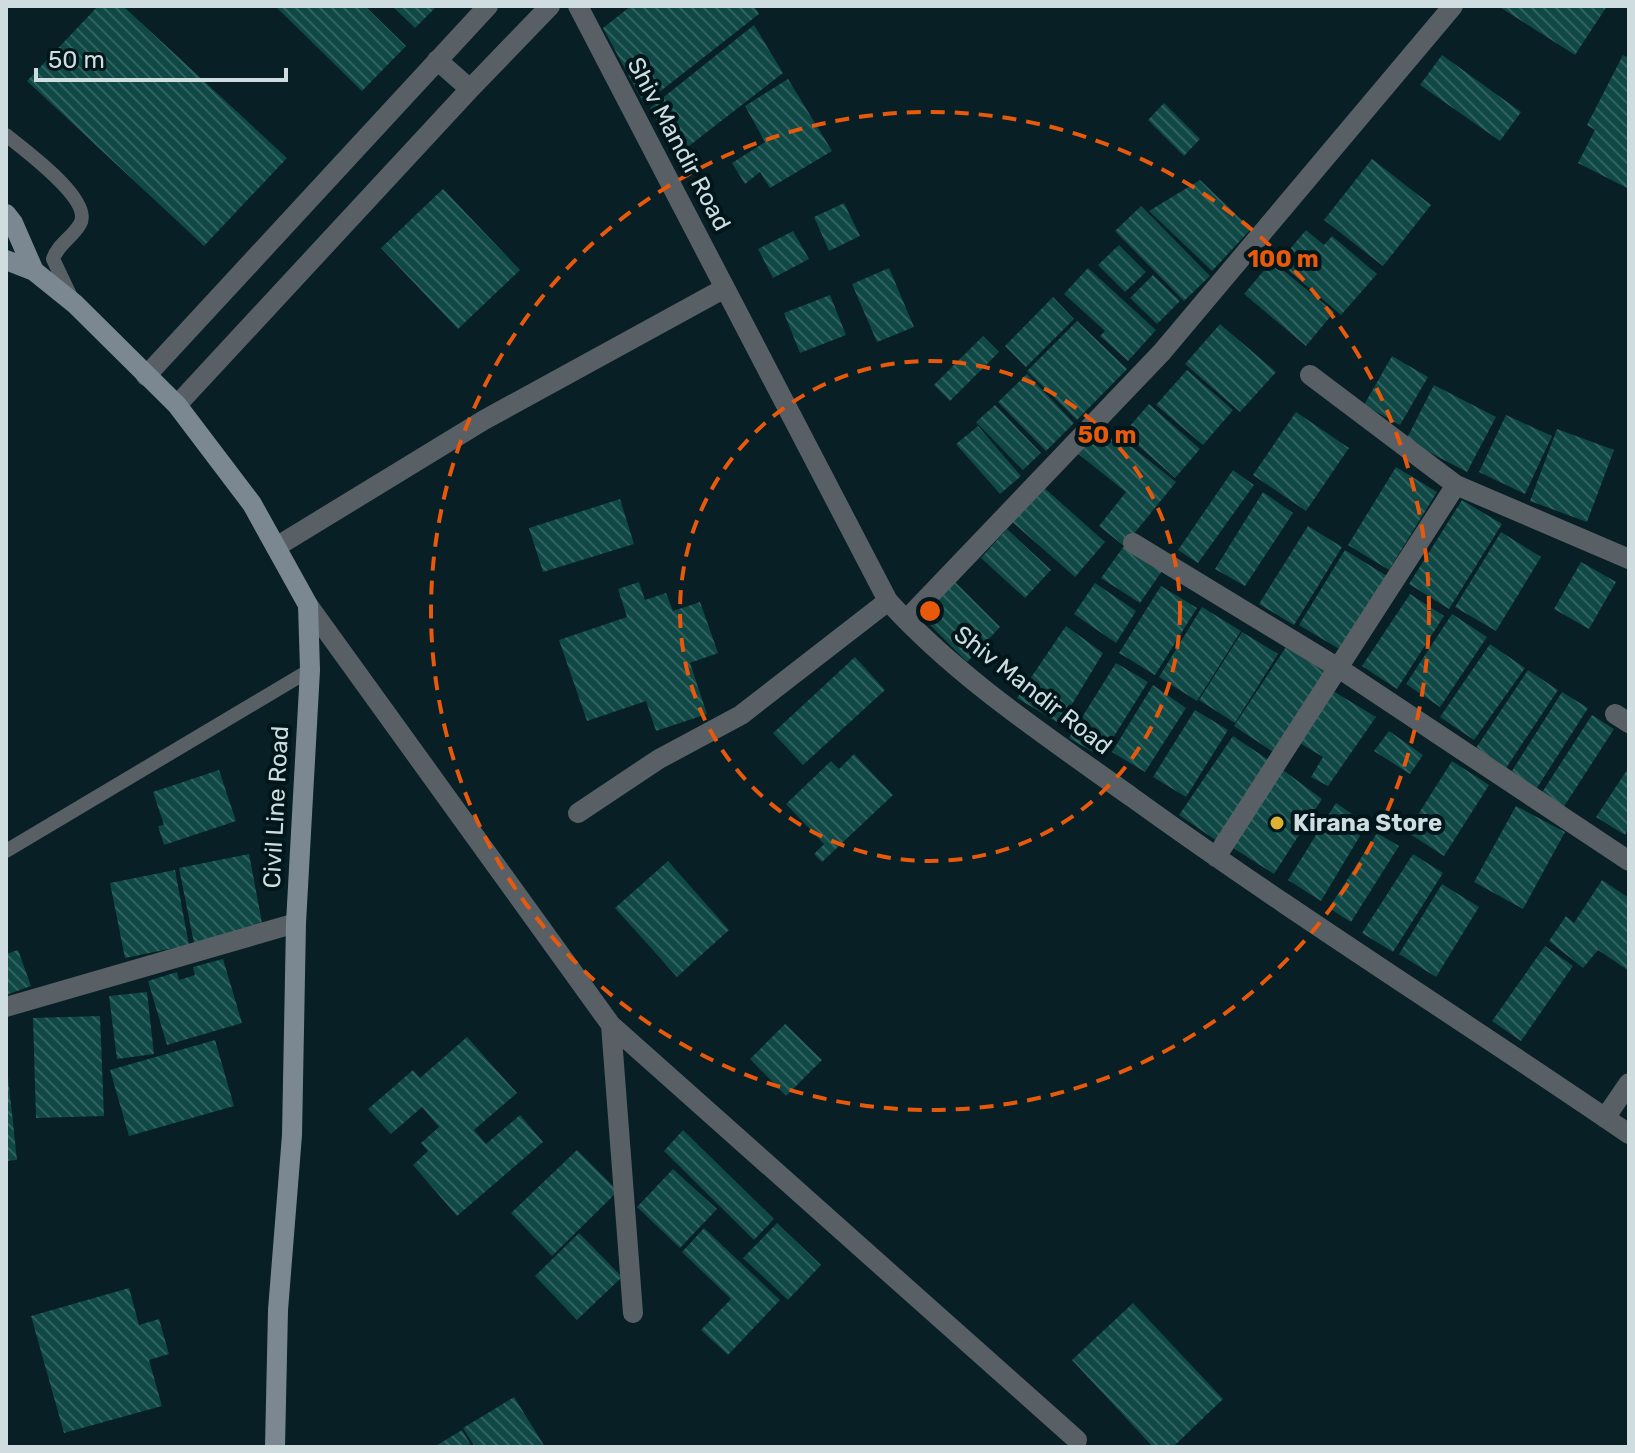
<svg xmlns="http://www.w3.org/2000/svg" width="1635" height="1453" viewBox="0 0 1635 1453" font-family="Rubik,sans-serif">
  <defs>
    <pattern id="building-back-hatch" width="6" height="6" patternUnits="userSpaceOnUse" patternTransform="scale(2)"><rect width="6" height="6" fill="#0f4845"/><path d="M-1 5l2 2M0 0l6 6M5-1l2 2" fill="none" stroke="#316260"/></pattern>
  </defs>
  <rect width="100%" height="100%" fill="#071f25"/>
  <path fill="url(#building-back-hatch)" d="M98 6H123L287 158 204 246 27 81Z
    M275 6H365L406 46 362 91Z
    M392 6H437L415 28Z
    M631 6H754L759 14 644 104 603 28Z
    M1498 6H1607L1575 55Z
    M754 25 783 73 676 156 650 108Z
    M1442 55 1521 112 1500 141 1420 85Z
    M1623 55 1629 58V189L1578 163 1595 130 1587 125Z
    M788 79 832 151 770 188 760 172 745 184 732 163 765 142 745 106Z
    M1164 103 1200 139 1184 156 1148 120Z
    M1372 159 1431 205 1383 266 1324 220Z
    M1200 180 1251 229 1212 271 1149 211Z
    M443 189 520 270 458 329 381 248Z
    M844 203 860 236 829 251 814 217Z
    M1141 206 1210 276 1184 301 1115 231Z
    M1306 230 1324 245 1332 236 1377 274 1341 315 1279 262Z
    M793 231 809 259 773 278 758 249Z
    M1119 245 1146 272 1125 292 1098 265Z
    M1272 261 1334 312 1306 346 1244 294Z
    M889 268 914 327 877 342 852 284Z
    M1088 268 1156 330 1128 361 1100 336 1105 331 1064 294Z
    M1153 275 1180 301 1157 324 1130 298Z
    M830 295 846 335 800 353 784 313Z
    M1053 297 1074 319 1026 367 1005 346Z
    M1077 321 1127 369 1077 420 1027 371Z
    M1220 324 1276 372 1240 412 1185 364Z
    M983 336 999 352 950 401 934 385Z
    M1392 356 1428 377 1400 425 1364 405Z
    M1187 370 1233 410 1203 445 1156 405Z
    M1027 374 1074 423 1046 451 998 402Z
    M1434 385 1496 417 1467 472 1406 440Z
    M1149 404 1200 449 1175 478 1124 433Z
    M995 405 1041 453 1023 470 976 422Z
    M1296 412 1349 448 1306 511 1253 475Z
    M1506 415 1552 436 1525 494 1479 472Z
    M1102 423 1176 482 1124 546 1099 526 1126 492 1077 453Z
    M978 426 1021 476 1000 494 956 444Z
    M1557 429 1614 450 1587 522 1530 501Z
    M1396 467 1437 492 1389 570 1348 545Z
    M1233 470 1254 485 1198 563 1178 550Z
    M1041 485 1105 542 1075 577 1010 520Z
    M1263 492 1293 513 1245 586 1215 569Z
    M620 499 634 544 543 572 529 528Z
    M1462 500 1502 524 1449 609 1409 584Z
    M1308 526 1342 547 1294 625 1259 604Z
    M1007 529 1051 570 1025 598 981 558Z
    M1501 532 1541 557 1496 631 1455 607Z
    M1124 546 1162 571 1140 603 1101 578Z
    M1345 550 1387 576 1341 650 1299 625Z
    M1581 562 1616 582 1589 629 1554 609Z
    M952 579 1000 627 967 662 920 615Z
    M639 582 645 600 666 593 673 611 700 602 718 653 690 663 707 714 656 731 646 701 587 721 559 640 627 617 618 589Z
    M1095 583 1136 611 1116 643 1074 614Z
    M1161 586 1197 608 1155 675 1119 653Z
    M1410 594 1444 616 1397 689 1362 666Z
    M1202 607 1241 631 1197 701 1159 677Z
    M1452 614 1487 637 1440 707 1406 684Z
    M1066 626 1103 653 1060 724 1017 698Z
    M1242 632 1278 654 1235 723 1199 700Z
    M1490 644 1525 668 1474 740 1440 717Z
    M1286 647 1325 672 1273 752 1234 726Z
    M855 657 885 690 803 765 773 733Z
    M1116 663 1148 682 1101 757 1069 738Z
    M1528 670 1558 690 1504 771 1474 751Z
    M1153 685 1186 708 1145 772 1112 752Z
    M1333 691 1376 717 1328 786 1311 777 1323 757 1300 743Z
    M1562 692 1588 708 1535 791 1510 774Z
    M1195 710 1228 730 1186 797 1153 777Z
    M1592 715 1614 729 1563 808 1541 794Z
    M1389 731 1423 755 1410 774 1374 751Z
    M1233 736 1270 761 1217 841 1179 815Z
    M854 754 893 795 822 862 814 854 824 844 786 804 831 761 839 769Z
    M1452 761 1489 785 1444 856 1407 832Z
    M1629 767V828L1625 835 1596 817Z
    M219 770 236 821 164 845 158 826 164 825 153 792Z
    M1283 770 1322 799 1274 874 1230 846Z
    M1336 803 1367 824 1321 901 1288 880Z
    M1516 806 1565 832 1523 909 1474 882Z
    M1377 833 1399 846 1351 922 1329 908Z
    M249 854 263 928 194 943 179 868Z
    M1413 854 1443 873 1393 952 1362 933Z
    M668 861 729 930 677 977 615 908Z
    M175 870 189 945 125 958 110 883Z
    M1602 880 1629 898V971L1598 950 1583 968 1549 941 1566 916 1574 923Z
    M1442 884 1479 907 1436 977 1399 954Z
    M1545 946 1573 966 1521 1041 1492 1021Z
    M18 950 31 986 6 995V954Z
    M223 959 242 1023 167 1045 148 981 177 972 179 980 195 975 193 967Z
    M147 992 154 1054 117 1059 109 996Z
    M100 1016 104 1116 36 1118 33 1018Z
    M785 1024 822 1060 786 1096 750 1059Z
    M467 1037 517 1093 474 1130 486 1144 520 1115 543 1142 457 1216 413 1165 428 1151 421 1143 439 1127 422 1107 391 1134 368 1109 413 1070 420 1078Z
    M215 1040 234 1106 129 1136 110 1070Z
    M6 1077H8L17 1160 6 1161Z
    M683 1130 774 1219 754 1240 664 1151Z
    M577 1150 618 1191 552 1256 511 1213Z
    M673 1169 717 1209 680 1248 637 1207Z
    M777 1223 821 1265 788 1300 743 1258Z
    M704 1228 780 1300 728 1355 701 1330 731 1299 682 1252Z
    M579 1233 622 1277 577 1320 535 1276Z
    M129 1288 139 1325 159 1319 169 1354 149 1360 162 1406 64 1433 31 1316Z
    M1133 1303 1223 1399 1173 1447H1153L1072 1360Z
    M514 1397 545 1447H475L463 1428Z
    M462 1430 472 1447H434Z"/>
  <g fill="none" stroke-linecap="round" stroke-linejoin="round">
    <path stroke="#586066" stroke-width="14" d="M6 135C23 149 94 200 80 224 73 237 58 244 53 259L72 299
      M6 851 310 670"/>
    <path stroke="#586066" stroke-width="20" d="M578 6 888 601C959 679 1048 737 1133 798 1295 915 1464 1021 1629 1134
      M437 60 470 89
      M1310 375 1456 485 1629 559
      M146 376 488 6
      M177 405 470 89 550 6
      M1133 543 1340 669 1629 861
      M276 547 484 420 725 288
      M308 605 611 1025 1077 1440
      M906 620 1162 352 1453 6
      M1615 714 1629 723
      M578 813 659 759 741 715 888 601
      M1216 857 1456 485
      M6 1007 296 923
      M611 1025 633 1313
      M1605 1118 1629 1083"/>
    <path stroke="#7b8892" stroke-width="20" d="M6 214 13 223 34 271
      M6 260 34 271 75 304 177 405 252 504 308 605 310 670 296 923 292 1135 278 1310 275 1447"/>
  </g>
  <g fill="none" stroke="#e8590c" stroke-width="4" stroke-dasharray="14 10">
    <circle cx="930" cy="611" r="250"/>
    <circle cx="930" cy="611" r="499"/>
  </g>
  <circle fill="#deb133" stroke="#00161b" stroke-width="3" cx="1277" cy="823" r="8"/>
  <g text-anchor="middle" dominant-baseline="central" stroke-width="8" stroke-linejoin="round" paint-order="stroke">
    <g font-size="24" fill="#cfdde0" stroke="#00161b">
      <text transform="translate(679 144) rotate(62)">Shiv Mandir Road</text>
      <text transform="translate(1033 690) rotate(38)">Shiv Mandir Road</text>
      <text transform="translate(276 807) rotate(-87)">Civil Line Road</text>
    </g>
    <g font-size="24" font-weight="bold" fill="#cfdde0" stroke="#00161b" text-anchor="start">
      <text x="1293" y="823">Kirana Store</text>
    </g>
  </g>
  <circle cx="930" cy="611" r="12" fill="#e8590c" stroke="#00161b" stroke-width="4"/>
  <g font-size="24" text-anchor="middle" font-weight="bold" fill="#e8590c" stroke="#00161b" stroke-width="8" stroke-linejoin="round" paint-order="stroke">
    <text x="1283" y="267">100 m</text>
    <text x="1107" y="443">50 m</text>
  </g>
  <rect width="1635" height="1453" fill="none" stroke="#cfdde0" stroke-width="16"/>
  <path d="M36 68v12h250v-12" fill="none" stroke="#cfdde0" stroke-width="4"/>
  <text x="48" y="68" font-size="24" fill="#cfdde0" stroke="#00161b" stroke-width="6" paint-order="stroke">50 m</text>
</svg>
